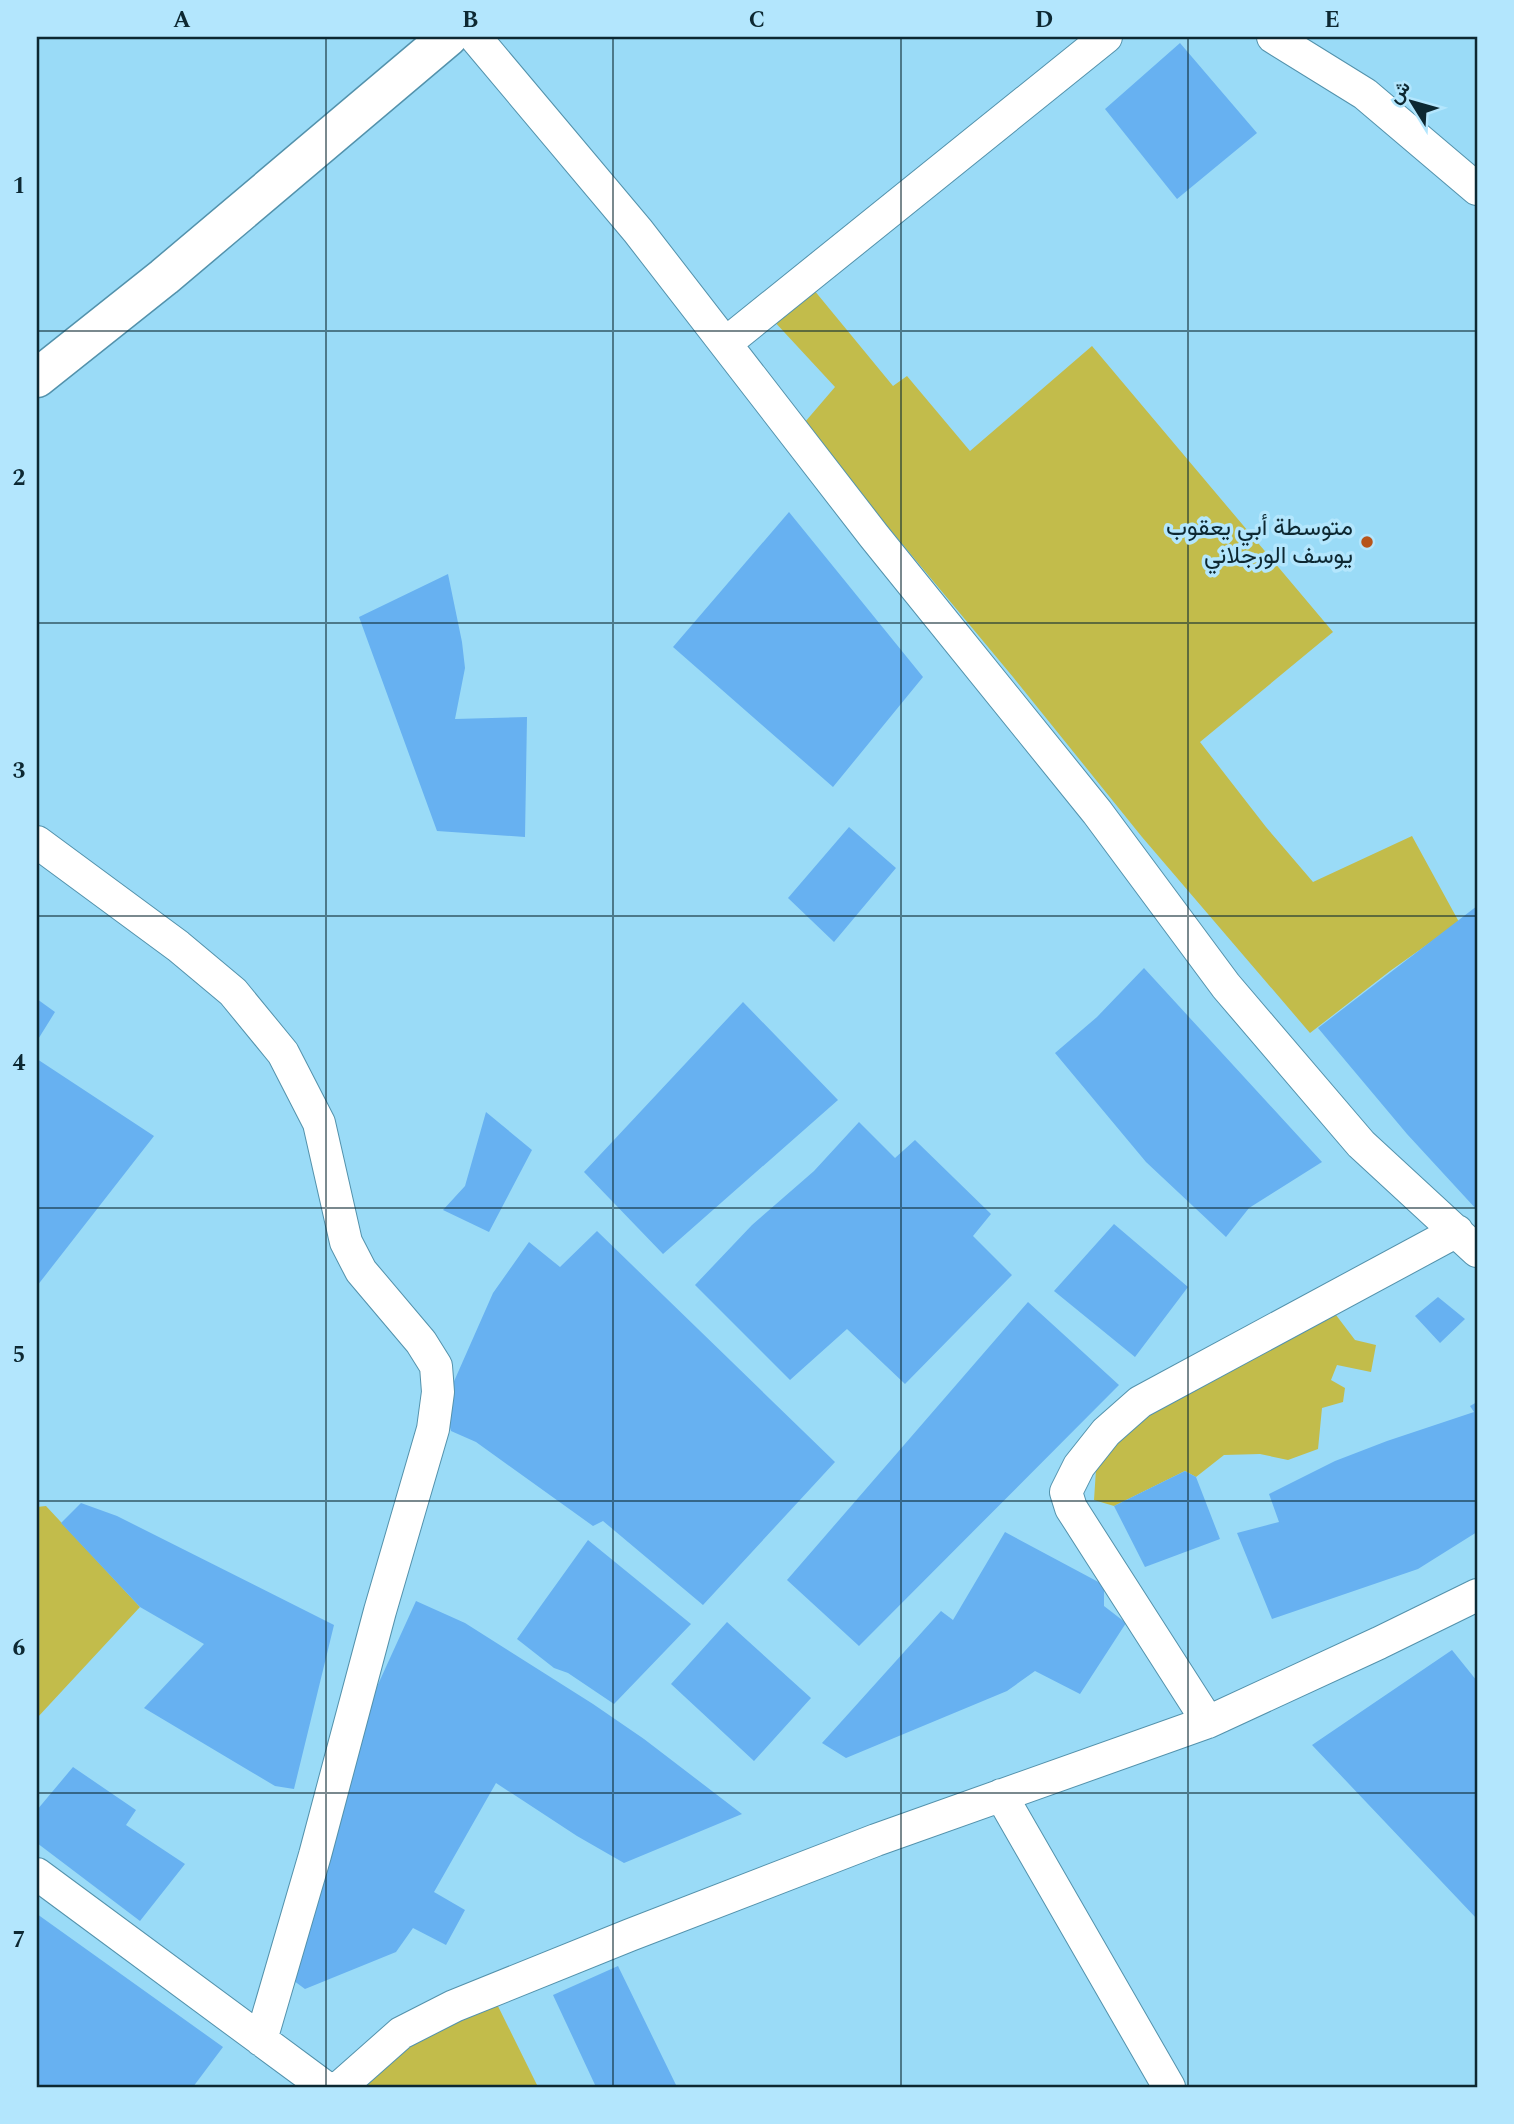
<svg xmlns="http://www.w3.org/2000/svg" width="1514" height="2124" viewBox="0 0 1514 2124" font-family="Spectral,Vazirmatn,serif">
  <rect width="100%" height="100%" fill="#9adbf7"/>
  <path fill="#c2bc4b" d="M814 290 893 386 907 376 970 451 1092 346 1333 632 1200 742 1266 827 1313 882 1412 836 1459 922 1390 971 1310 1033 1142 837 1013 677 849 480 805 422 835 387 772 319Z
    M1336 1315 1355 1340 1376 1345 1371 1372 1337 1365 1331 1380 1345 1388 1343 1402 1322 1408 1318 1449 1288 1460 1260 1454 1224 1455 1196 1477 1185 1471 1114 1506 1094 1500 1098 1439 1276 1341Z
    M46 1506 140 1607 37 1718V1507Z
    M493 1996 538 2087H363L407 2046Z"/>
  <path fill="#67b1f1" d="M1180 43 1257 133 1177 199 1105 109Z
    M789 512 923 677 833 787 673 647Z
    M448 574 462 642 465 668 455 719 527 717 525 837 437 831 359 617Z
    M849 827 896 868 834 942 788 898Z
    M1477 906V1210L1407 1134 1318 1028Z
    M1144 968 1322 1162 1249 1208 1226 1237 1146 1162 1055 1053 1097 1017Z
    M37 999 55 1012 37 1041Z
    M743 1002 838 1100 663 1254 584 1172Z
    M37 1059 154 1136 37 1286Z
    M486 1112 532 1150 489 1232 443 1210 465 1186Z
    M859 1122 895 1158 915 1140 991 1214 973 1236 1012 1275 905 1384 847 1329 790 1380 695 1285 752 1225 814 1171Z
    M1114 1224 1188 1287 1135 1357 1054 1291Z
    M597 1231 835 1462 703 1605 603 1521 593 1526 476 1442 451 1431 444 1404 493 1293 529 1242 560 1267Z
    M1438 1297 1465 1319 1440 1343 1415 1316Z
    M1028 1302 1119 1385 859 1646 787 1580Z
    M1477 1402V1532L1418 1569 1272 1619 1237 1533 1279 1522 1269 1494 1335 1461 1387 1441 1474 1412 1470 1406Z
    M1185 1471 1196 1477 1220 1539 1145 1567 1114 1506Z
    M81 1503 117 1516 334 1625 294 1789 275 1786 144 1708 204 1644 140 1607 61 1523Z
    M1005 1532 1104 1585V1606L1126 1623 1080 1694 1035 1671 1007 1691 846 1758 822 1743 941 1611 953 1620Z
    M588 1540 691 1624 614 1704 568 1673 554 1668 517 1639Z
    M416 1601 465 1623 593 1704 644 1739 742 1814 624 1863 577 1836 496 1783 434 1892 465 1910 446 1945 413 1928 396 1952 305 1989 290 1978 370 1702Z
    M727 1622 811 1698 754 1761 671 1684Z
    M1452 1650 1477 1681V1919L1312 1745Z
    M73 1767 136 1810 126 1825 185 1864 140 1921 37 1843V1810Z
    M37 1914 223 2047 193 2087H37Z
    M618 1966 677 2087H596L553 1995Z"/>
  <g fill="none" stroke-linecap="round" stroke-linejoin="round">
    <defs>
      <path id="street" d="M475 37 638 231 874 536 1097 812 1226 986 1361 1144 1477 1251
        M1273 37 1365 94 1477 189
        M726 343 1106 37
        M37 842 178 946 233 992 283 1053 319 1123 346 1242 361 1271 421 1342 436 1366 438 1392 433 1429 380 1611 315 1855 261 2040
        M1208 1722 1071 1508 1066 1492 1079 1466 1106 1432 1140 1402 1457 1231
        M1001 1795 1169 2087
        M37 1874 325 2087
        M340 2087 401 2033 454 2006 630 1935 876 1840 1208 1722 1379 1643 1477 1595"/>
      <path id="secondary" d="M37 378 164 277 448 37"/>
    </defs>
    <use href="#street" stroke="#5392ac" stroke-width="34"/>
    <use href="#secondary" stroke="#5392ac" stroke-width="41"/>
    <use href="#street" stroke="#fff" stroke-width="32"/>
    <use href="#secondary" stroke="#fff" stroke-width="38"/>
  </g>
  <path fill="none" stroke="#0d2832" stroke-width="2" stroke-opacity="0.55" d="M326 37V2087M613 37V2087M901 37V2087M1188 37V2087M37 331H1477M37 623H1477M37 916H1477M37 1208H1477M37 1501H1477M37 1793H1477"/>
  <circle fill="#b7541a" stroke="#b3e6fd" stroke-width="2.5" cx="1367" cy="542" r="7"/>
  <g text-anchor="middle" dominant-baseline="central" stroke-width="7" stroke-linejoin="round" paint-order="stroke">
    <g font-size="24" fill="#0d2832" stroke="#b3e6fd" text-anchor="end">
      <text x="1353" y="528">متوسطة أبي يعقوب<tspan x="1353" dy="28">يوسف الورجلاني</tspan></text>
    </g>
  </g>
  <rect width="1514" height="2124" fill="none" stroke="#b3e6fd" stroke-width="77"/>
  <g transform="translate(1412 102) rotate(307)" stroke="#b3e6fd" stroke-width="5" paint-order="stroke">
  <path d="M0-5L12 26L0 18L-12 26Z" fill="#0d2832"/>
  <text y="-10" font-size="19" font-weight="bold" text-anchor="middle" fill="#0d2832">ش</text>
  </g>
  <rect x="38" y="38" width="1438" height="2048" fill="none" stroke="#0d2832" stroke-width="2.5"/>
  <g font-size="23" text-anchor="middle" font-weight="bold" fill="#0d2832">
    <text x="182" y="27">A</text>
    <text x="470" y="27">B</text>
    <text x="757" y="27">C</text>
    <text x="1044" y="27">D</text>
    <text x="1332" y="27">E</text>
    <text x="19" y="193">1</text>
    <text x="19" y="485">2</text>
    <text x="19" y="778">3</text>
    <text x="19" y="1070">4</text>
    <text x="19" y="1362">5</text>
    <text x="19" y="1655">6</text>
    <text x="19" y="1947">7</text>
  </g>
</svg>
